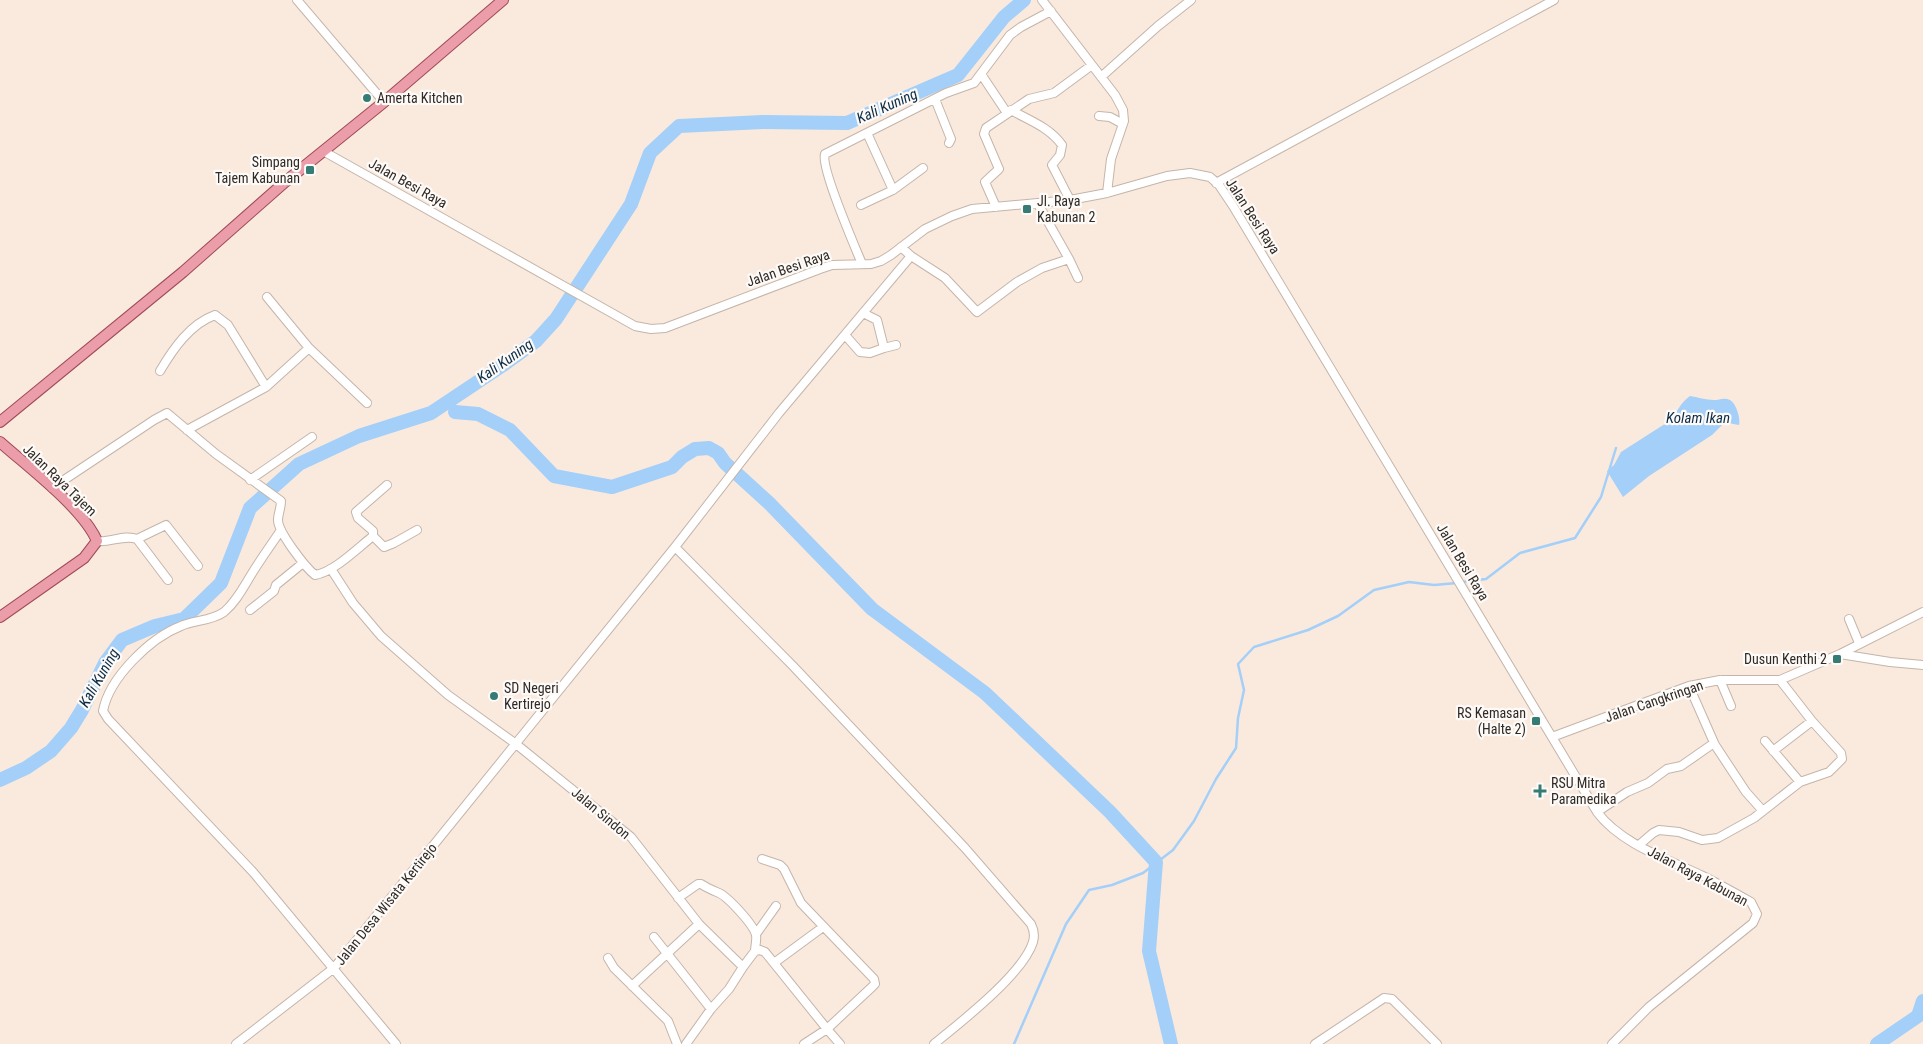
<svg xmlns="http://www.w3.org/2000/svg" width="1923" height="1044" viewBox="0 0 1923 1044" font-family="'Roboto Condensed',sans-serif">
  <rect width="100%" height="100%" fill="#faeade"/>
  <path fill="#a3cff9" d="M1690 396C1697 397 1706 400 1714 400 1719 400 1724 397 1730 400 1736 403 1741 419 1739 425L1728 423 1723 424 1712 435 1649 476 1623 497 1607 471 1614 465 1621 452 1671 420C1678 411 1680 403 1690 396Z"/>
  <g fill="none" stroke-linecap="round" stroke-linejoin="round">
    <path stroke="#a3cff9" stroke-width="2.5" d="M1462 582 1486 579 1520 553 1575 538 1601 497 1616 448
      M1014 1044 1066 924 1089 890 1112 885 1143 873 1173 850 1194 821 1216 779 1236 748 1238 718 1244 690 1238 664 1254 647 1308 630 1338 616 1374 590 1409 582 1434 585 1457 583"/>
    <path stroke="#a3cff9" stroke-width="14" d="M455 412 478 414 510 430 554 476 612 487 672 467 682 457 695 449 709 448 718 453 725 463 769 503 872 609 985 693 1110 812 1156 862 1149 951 1171 1044
      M0 780 26 768 51 751 71 728 82 710 105 663 122 640 155 626 184 619 221 583 250 508 299 464 359 436 431 413 503 365 536 341 556 319 631 204 650 153 679 126 763 122 847 123 958 75 1004 17 1024 0
      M1877 1044 1918 1016 1923 1001"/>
    <defs>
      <path id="minor" d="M297 0 384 102
        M1042 0 1115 95 1123 110 1124 121 1111 159 1107 193
        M981 74 1007 113
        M1101 77 1158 26 1191 0
        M935 99 951 139 949 143
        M1011 110C1030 121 1049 127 1062 145L1060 155 1052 165 1070 200
        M1099 116 1110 117 1123 124
        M323 151 635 326 651 329 665 328 820 269 832 265 871 264 881 261 891 255 925 229 952 216 972 209 1070 200 1107 193 1167 176 1190 173 1210 177 1219 185 1233 206 1597 812C1621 844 1667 859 1703 876 1719 884 1735 893 1751 902L1757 914 1753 923 1649 1007 1612 1044
        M1216 183 1554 0
        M893 190 923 168
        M1038 204 1069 259
        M861 205 893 190 867 133
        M996 207 985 182 999 169 984 134 986 128 1029 99 1054 93 1092 65
        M911 256 945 278 977 312 1017 282 1042 268 1069 259 1078 278
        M862 264C855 247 820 166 825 154L946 93 974 83 1010 35 1021 27 1051 11
        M267 297 309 348 367 403
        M863 313 877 320 884 348 896 345
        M845 335 860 352 870 353 884 348
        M160 371C173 349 190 324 215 315L228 325 266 387
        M187 430 266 387 309 348
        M250 480 312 437
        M387 485 356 512 358 518 373 531V536L384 547 394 543 417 530
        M52 488 154 420 167 413 216 454 281 501C281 508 278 514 278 520 278 532 305 567 315 575 334 572 358 548 373 536
        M281 530C271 545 260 560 251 575 243 588 236 602 224 612 212 621 194 620 181 626 150 638 109 678 103 711L108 719 253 872 396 1044
        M137 539 166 525 198 566
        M97 541C110 543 124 534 137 539L168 580
        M675 547 793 666 965 848 1031 924C1034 930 1035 935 1033 942 1023 974 961 1022 934 1044
        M331 569 353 603 381 636 448 695 516 744 631 837 699 924 743 967 755 951 760 950 765 952 827 1029 804 1044
        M250 610 274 591 276 585 303 563
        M1849 619 1859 643
        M1840 654 1890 662 1923 665
        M1720 680 1731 706
        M1689 686 1715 745 1746 792 1763 811
        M1552 737 1689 686 1720 680H1780L1840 654 1923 612
        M1765 741 1800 782
        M1773 751 1812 721
        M1597 812 1627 792 1648 783 1667 769 1681 766 1714 743
        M1639 845 1653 833 1659 830 1679 832 1702 840 1718 838 1754 818 1800 782 1829 772 1842 759 1841 753 1812 721 1780 680
        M762 859 780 865 784 869 801 903 874 979 875 984 873 986 827 1029 840 1044
        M678 898 698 884H701C707 888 712 890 719 893 728 897 754 925 756 935 757 940 755 946 755 951
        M756 934 776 906
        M654 937 711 1009 686 1044
        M608 958 614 968 668 1021 677 1044
        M774 963 823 927
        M632 986 699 924
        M711 1009 729 989 743 967
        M236 1044 334 968 675 547 779 413 911 256 901 247
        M1315 1044 1384 998 1392 999 1437 1044"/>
      <path id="major" d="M0 422 183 272 285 182 384 102 503 0
        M0 442C28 467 83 508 97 541L84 558 0 617"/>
    </defs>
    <use href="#minor" stroke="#c4b5aa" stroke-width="10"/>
    <use href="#major" stroke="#a04a57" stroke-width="12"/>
    <use href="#minor" stroke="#fff" stroke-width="8"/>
    <use href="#major" stroke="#eb9daa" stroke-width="10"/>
  </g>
  <g fill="#357c74" stroke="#fdfaf7" stroke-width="2">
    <circle cx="367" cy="98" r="5"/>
    <rect x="305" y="165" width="10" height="10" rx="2.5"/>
    <rect x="1022" y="204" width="10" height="10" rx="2.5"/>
    <rect x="1832" y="654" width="10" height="10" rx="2.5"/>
    <circle cx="494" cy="696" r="5"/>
    <rect x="1531" y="716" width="10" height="10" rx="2.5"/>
    <path d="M1537.5 783.5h5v5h5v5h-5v5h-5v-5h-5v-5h5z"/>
  </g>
  <g text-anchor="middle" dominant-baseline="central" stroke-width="4.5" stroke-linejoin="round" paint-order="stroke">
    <g font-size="14" fill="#302a26" stroke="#fdfaf7" text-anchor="start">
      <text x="377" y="98">Amerta Kitchen</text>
      <text x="300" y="162" text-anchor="end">Simpang<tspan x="300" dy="16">Tajem Kabunan</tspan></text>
      <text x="1037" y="201">Jl. Raya<tspan x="1037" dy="16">Kabunan 2</tspan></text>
      <text x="1827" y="659" text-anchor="end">Dusun Kenthi 2</text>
      <text x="504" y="688">SD Negeri<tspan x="504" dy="16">Kertirejo</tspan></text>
      <text x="1526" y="713" text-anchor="end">RS Kemasan<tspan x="1526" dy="16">(Halte 2)</tspan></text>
      <text x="1551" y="783">RSU Mitra<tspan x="1551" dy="16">Paramedika</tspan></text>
    </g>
    <g font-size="14" fill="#302a26" stroke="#fdfaf7">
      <text transform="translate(408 183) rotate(29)">Jalan Besi Raya</text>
      <text transform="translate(1253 216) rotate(57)">Jalan Besi Raya</text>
      <text transform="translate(788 268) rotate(-19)">Jalan Besi Raya</text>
      <text transform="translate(60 480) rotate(44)">Jalan Raya Tajem</text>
      <text transform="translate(1463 562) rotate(59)">Jalan Besi Raya</text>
      <text transform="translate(1654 701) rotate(-19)">Jalan Cangkringan</text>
      <text transform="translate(601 813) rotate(40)">Jalan Sindon</text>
      <text transform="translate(1698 876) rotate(28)">Jalan Raya Kabunan</text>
      <text transform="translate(386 904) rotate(-51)">Jalan Desa Wisata Kertirejo</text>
    </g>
    <g font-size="15" font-style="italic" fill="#0b2c47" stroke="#fdfaf7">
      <text transform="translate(887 106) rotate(-24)">Kali Kuning</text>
      <text transform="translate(505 361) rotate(-35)">Kali Kuning</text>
      <text x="1698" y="418">Kolam Ikan</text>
      <text transform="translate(99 678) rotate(-60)">Kali Kuning</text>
    </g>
  </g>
</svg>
